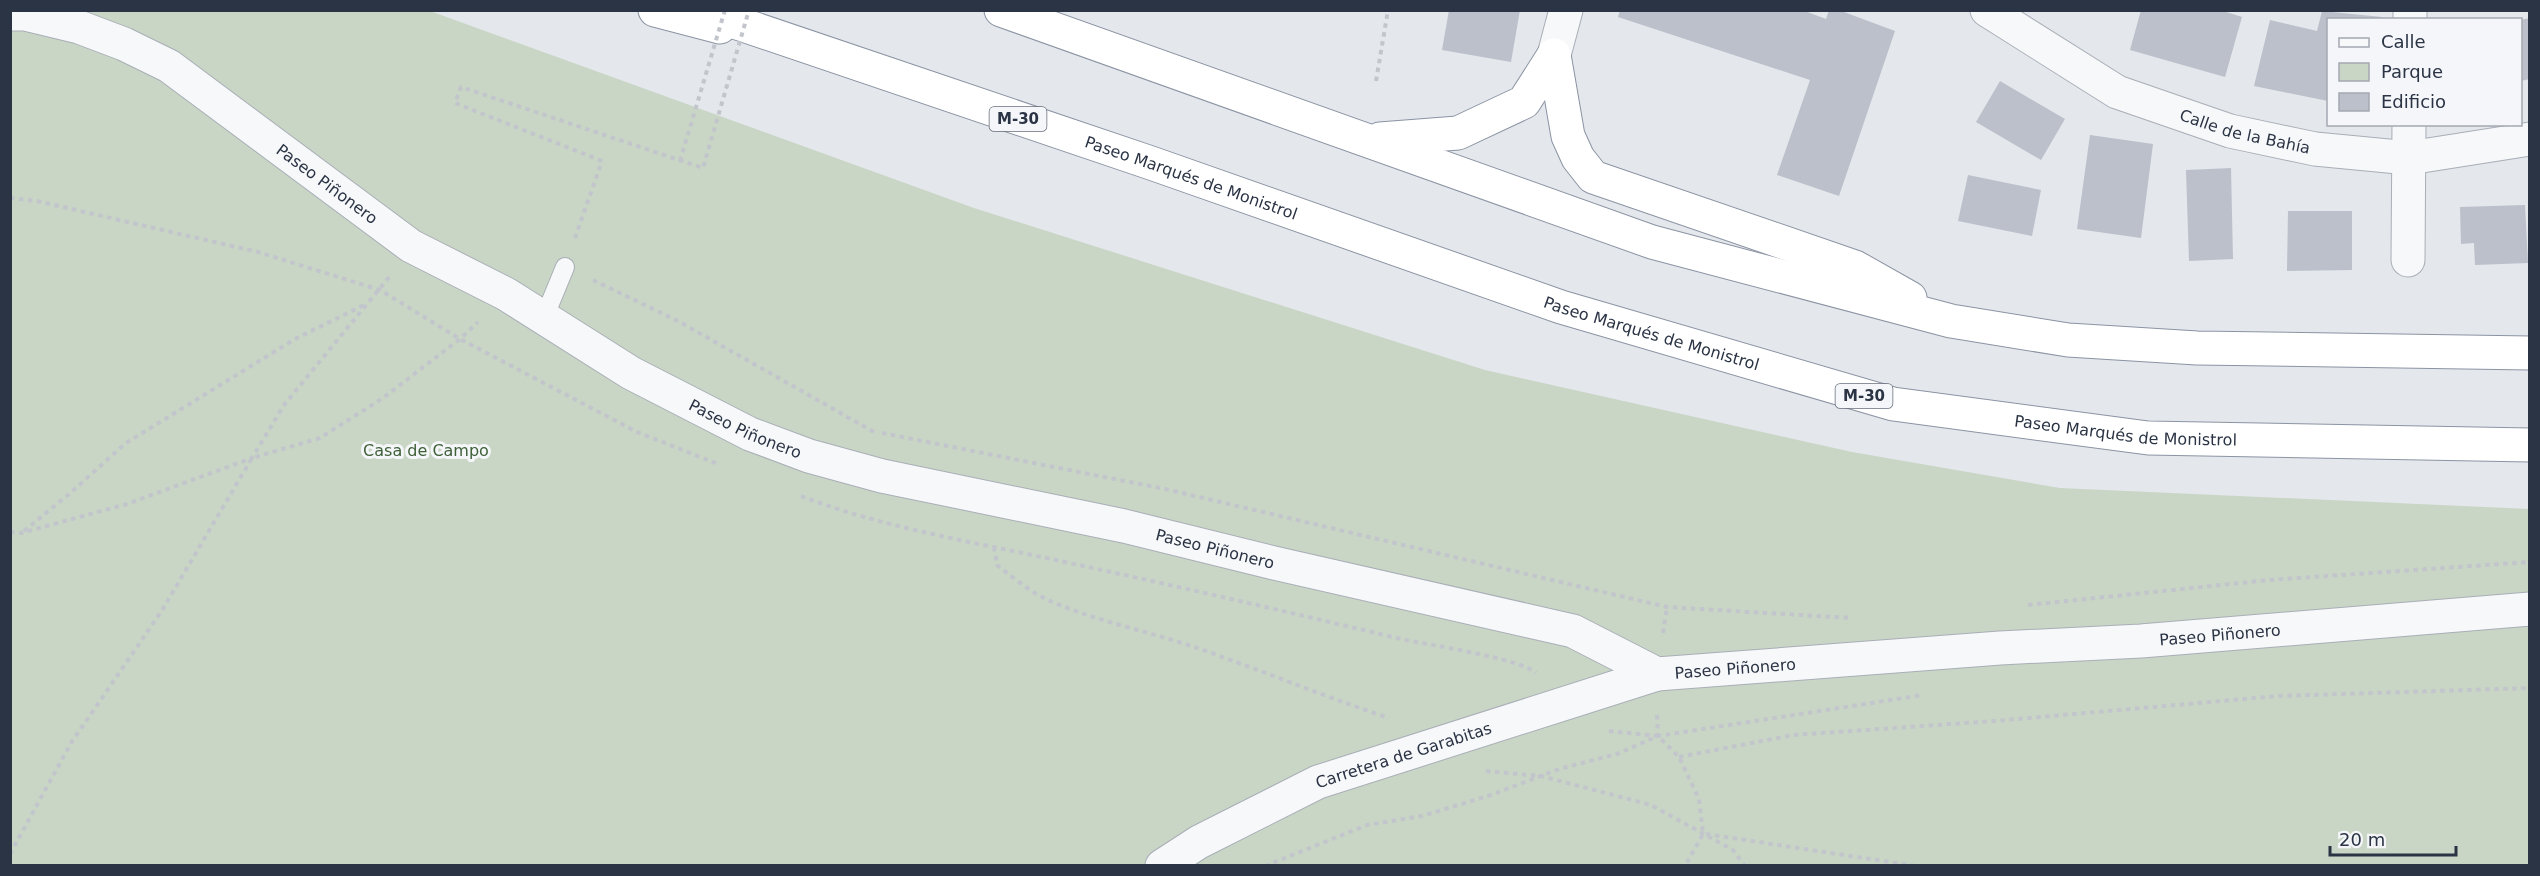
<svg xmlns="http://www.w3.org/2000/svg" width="2540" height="876" viewBox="0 0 2540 876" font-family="'DejaVu Sans',sans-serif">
  <rect width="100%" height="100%" fill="#e4e7ec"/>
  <path fill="#c9d6c5" d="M10 11H430L974 208 1485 370 1852 452 2060 488 2529 509V865H11Z"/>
  <path fill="#bbc0ca" d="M1449 10H1520L1511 62 1442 50Z
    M1620 10H1802L1826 19 1829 10H1844V12L1895 31 1839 196 1777 175 1810 80 1618 17Z
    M2141 10H2220L2242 17 2225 77 2130 50Z
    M2322 11 2382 17V20H2328V101L2254 86 2270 20 2317 31Z
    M2530 18V79L2520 81V20Z
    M2000 81 2065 119 2041 160 1976 122Z
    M2090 135 2153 144 2141 238 2077 229Z
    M2231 168 2233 259 2189 261 2186 170Z
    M1968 175 2041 190 2032 236 1958 221Z
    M2525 205 2528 263 2475 265 2474 243 2461 244 2460 207Z
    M2288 211H2352V270L2287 271Z"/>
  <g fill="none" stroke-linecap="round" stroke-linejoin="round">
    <defs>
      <path id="service" d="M544 318 565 267"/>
      <g id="minor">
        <path id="s1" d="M1987 10 2117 92 2230 131 2315 149 2409 158 2530 139"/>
        <path id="s2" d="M10 14H25L79 27 124 44 169 66 411 246 506 294 631 373 750 434 809 456 882 476 1124 526 1274 563 1573 631 1657 674 2000 648 2141 641 2530 609"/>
        <path d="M2410 20V10"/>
        <path d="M1554 55 1566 10"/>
        <path d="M2408 260 2409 124"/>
        <path id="s3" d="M1162 866 1199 842 1318 782 1657 674"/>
      </g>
      <g id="motorway">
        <path d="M655 10 720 27"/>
        <path id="s4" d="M699 10 1151 163 1561 307 1893 404 2148 438 2530 445"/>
        <path d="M1001 10 1652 242 1951 321 2068 340 2197 348 2530 353"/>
        <path d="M1554 55 1568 136 1578 158 1593 177 1855 267 1910 298"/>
        <path d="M1380 139 1458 133 1524 102 1554 55"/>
      </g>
    </defs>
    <use href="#service" stroke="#a9aeb7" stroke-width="20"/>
    <use href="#minor" stroke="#a9aeb7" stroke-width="35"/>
    <use href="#motorway" stroke="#8b94a3" stroke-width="35"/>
    <path stroke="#c2c5cb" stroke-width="4" stroke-dasharray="4.5 4.5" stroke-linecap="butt" d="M1376 81 1388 10
      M10 198 37 201 258 252 380 290 460 339 637 432 718 464
      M575 238 602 161
      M593 280 678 321 874 432
      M882 433 1165 489 1667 607 1851 618
      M801 496C881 527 968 541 1051 559 1168 584 1284 611 1401 639 1429 645 1519 658 1536 673
      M24 531 68 495 126 443 295 339 366 304
      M10 532 21 533 127 504 252 458 284 405 390 276
      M994 547 997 565C1012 577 1028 590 1046 599 1093 621 1153 632 1203 650 1265 672 1326 697 1389 718
      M2028 605 2269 580 2530 562
      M1663 633 1667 607
      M1657 715 1658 736
      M1609 731 1658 736 1679 757 1699 799 1703 834 1685 866
      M1679 757 1793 735 1995 721 2278 696 2530 688
      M1486 771 1541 776 1651 805 1733 850 1745 866
      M1706 834 1916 866
      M10 854 71 743 161 612 252 458 320 438 383 398 460 339 478 322
      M1265 866 1367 825 1422 816 1491 795 1559 769 1617 754 1658 736 1923 695"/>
    <use href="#service" stroke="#f7f8fa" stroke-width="18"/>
    <use href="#minor" stroke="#f7f8fa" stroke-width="33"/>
    <use href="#motorway" stroke="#fff" stroke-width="33"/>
    <path stroke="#c2c5cb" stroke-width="4" stroke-dasharray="4.5 4.5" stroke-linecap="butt" d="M602 161 455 103 461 87 703 168 749 10
      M680 161 725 10"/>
  </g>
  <g text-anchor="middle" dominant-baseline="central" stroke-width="6" stroke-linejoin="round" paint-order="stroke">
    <g fill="#f4f6f9" stroke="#676e7b" stroke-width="1.5">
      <rect x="989.5" y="107" width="57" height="24" rx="4.5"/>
      <rect x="1835.5" y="384" width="57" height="24" rx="4.5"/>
    </g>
    <g font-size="15" font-weight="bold" fill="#2b3445">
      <text x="1018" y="119">M-30</text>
      <text x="1864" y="396">M-30</text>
    </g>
    <g font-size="16" fill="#2b3445" stroke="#f4f6f9">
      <text stroke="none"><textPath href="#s1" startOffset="288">Calle de la Bahía</textPath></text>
      <text stroke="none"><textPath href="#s4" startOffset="520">Paseo Marqués de Monistrol</textPath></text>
      <text stroke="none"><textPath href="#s2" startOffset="366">Paseo Piñonero</textPath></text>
      <text stroke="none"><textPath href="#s4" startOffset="1006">Paseo Marqués de Monistrol</textPath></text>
      <text stroke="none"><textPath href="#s2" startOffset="852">Paseo Piñonero</textPath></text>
      <text stroke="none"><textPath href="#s4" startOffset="1492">Paseo Marqués de Monistrol</textPath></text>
      <text stroke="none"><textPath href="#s2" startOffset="1338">Paseo Piñonero</textPath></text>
      <text stroke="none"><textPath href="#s2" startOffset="2364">Paseo Piñonero</textPath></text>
      <text stroke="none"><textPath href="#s2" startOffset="1878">Paseo Piñonero</textPath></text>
      <text stroke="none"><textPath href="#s3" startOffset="267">Carretera de Garabitas</textPath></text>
    </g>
    <g font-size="16" fill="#3f6138" stroke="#f4f6f9">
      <text x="426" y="450">Casa de Campo</text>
    </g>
  </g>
  <rect width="2540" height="876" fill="none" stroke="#2b3445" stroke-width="24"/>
  <rect x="2327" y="18" width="195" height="108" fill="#f4f6f9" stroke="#a4a8b1" stroke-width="1.5"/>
  <rect x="2339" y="38" width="30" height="9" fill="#f7f8fa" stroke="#a4a8b1" stroke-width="1.5"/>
  <text x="2381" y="48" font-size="18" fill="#2b3445">Calle</text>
  <rect x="2339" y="63" width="30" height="18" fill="#c9d6c5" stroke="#a4a8b1" stroke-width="1.5"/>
  <text x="2381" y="78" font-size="18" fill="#2b3445">Parque</text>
  <rect x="2339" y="93" width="30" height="18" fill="#bbc0ca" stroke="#a4a8b1" stroke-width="1.5"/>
  <text x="2381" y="108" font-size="18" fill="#2b3445">Edificio</text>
  <path d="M2330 846v9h126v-9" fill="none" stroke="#2b3445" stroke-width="3"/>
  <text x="2339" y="846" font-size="18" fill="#2b3445" stroke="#f4f6f9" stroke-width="4.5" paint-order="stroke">20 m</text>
</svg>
